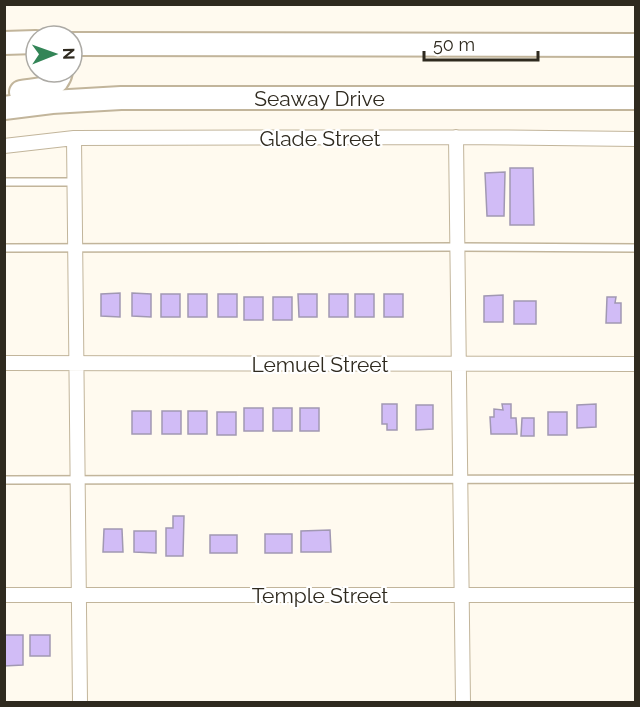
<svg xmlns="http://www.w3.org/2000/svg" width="640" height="707" viewBox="0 0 640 707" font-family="Raleway,sans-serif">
  <rect width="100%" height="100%" fill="#fffaef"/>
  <path fill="#d1bcf6" stroke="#a198b2" stroke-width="1.5" d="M510 168H533L534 225H510Z
    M505 172 504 216H487L485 173Z
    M120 293V317L101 316V294Z
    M132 293 151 294V317L132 316Z
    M161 294H180V317H161Z
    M188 294H207V317H188Z
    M218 294H237V317H218Z
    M298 294H317V317H299Z
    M329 294H348V317H329Z
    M355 294H374V317H355Z
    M384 294H403V317H384Z
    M503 295V322H484V296Z
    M244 297H263V320H244Z
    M273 297H292V320H273Z
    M607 297H616L615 303H621V323H606Z
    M514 301H536V324H514Z
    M382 404H397V430H387V424H382Z
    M502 404H511V418H516L517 434H491L490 417H494V409L503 410Z
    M596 404V427L577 428V405Z
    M416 405H433V429L416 430Z
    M244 408H263V431H244Z
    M273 408H292V431H273Z
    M300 408H319V431H300Z
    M132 411H151V434H132Z
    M162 411H181V434H162Z
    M188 411H207V434H188Z
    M217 412H236V435H217Z
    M548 412H567V435H548Z
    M522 418H534V436H521Z
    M173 516H184L183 556H166V528H173Z
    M104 529H122L123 552H103Z
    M330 530 331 552H301V531Z
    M134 531H156V553L134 552Z
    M265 534H292V553H265Z
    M210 535H237V553H210Z
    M4 635H23V665L4 666Z
    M30 635H50V656H30Z"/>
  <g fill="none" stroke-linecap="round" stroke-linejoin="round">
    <defs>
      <path id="service" d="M4 182H74
        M4 248 458 247 636 248
        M4 480 636 479"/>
      <path id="minor" d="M456 137 463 702
        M74 138 80 702
        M4 146 74 138 456 137 636 139
        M4 363 636 364
        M4 595H636"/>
      <g id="trunk">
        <path d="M4 43 36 42"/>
        <path d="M72 44 636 45"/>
        <path d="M21 92C36 89 57 91 61 72"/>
        <path id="s1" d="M4 108 52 102 121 98H636"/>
      </g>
    </defs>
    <use href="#service" stroke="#c2b59b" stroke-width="10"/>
    <use href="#minor" stroke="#c2b59b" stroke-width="16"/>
    <use href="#trunk" stroke="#c2b59b" stroke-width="26"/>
    <use href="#service" stroke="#fff" stroke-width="7"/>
    <use href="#minor" stroke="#fff" stroke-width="14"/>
    <use href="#trunk" stroke="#fff" stroke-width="22"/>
  </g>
  <g text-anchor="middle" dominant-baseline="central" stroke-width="4.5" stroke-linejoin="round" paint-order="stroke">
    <g font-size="21" fill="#2f2a1f" stroke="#fff">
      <text stroke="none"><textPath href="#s1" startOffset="316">Seaway Drive</textPath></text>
      <text x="320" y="138">Glade Street</text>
      <text x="320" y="364">Lemuel Street</text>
      <text x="320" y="595">Temple Street</text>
    </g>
  </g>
  <rect width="640" height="707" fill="none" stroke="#2f2a1f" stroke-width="12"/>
  <g transform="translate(54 54) rotate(89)"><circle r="28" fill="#ffffff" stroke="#acaaa5" stroke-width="1.5"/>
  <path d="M0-4.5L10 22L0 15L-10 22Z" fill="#338557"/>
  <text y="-9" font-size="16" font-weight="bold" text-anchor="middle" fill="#2f2a1f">N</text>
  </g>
  <path d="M424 51v9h114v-9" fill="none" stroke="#2f2a1f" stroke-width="3"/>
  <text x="433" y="51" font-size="18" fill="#2f2a1f" stroke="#ffffff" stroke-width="4.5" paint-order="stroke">50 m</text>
</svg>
